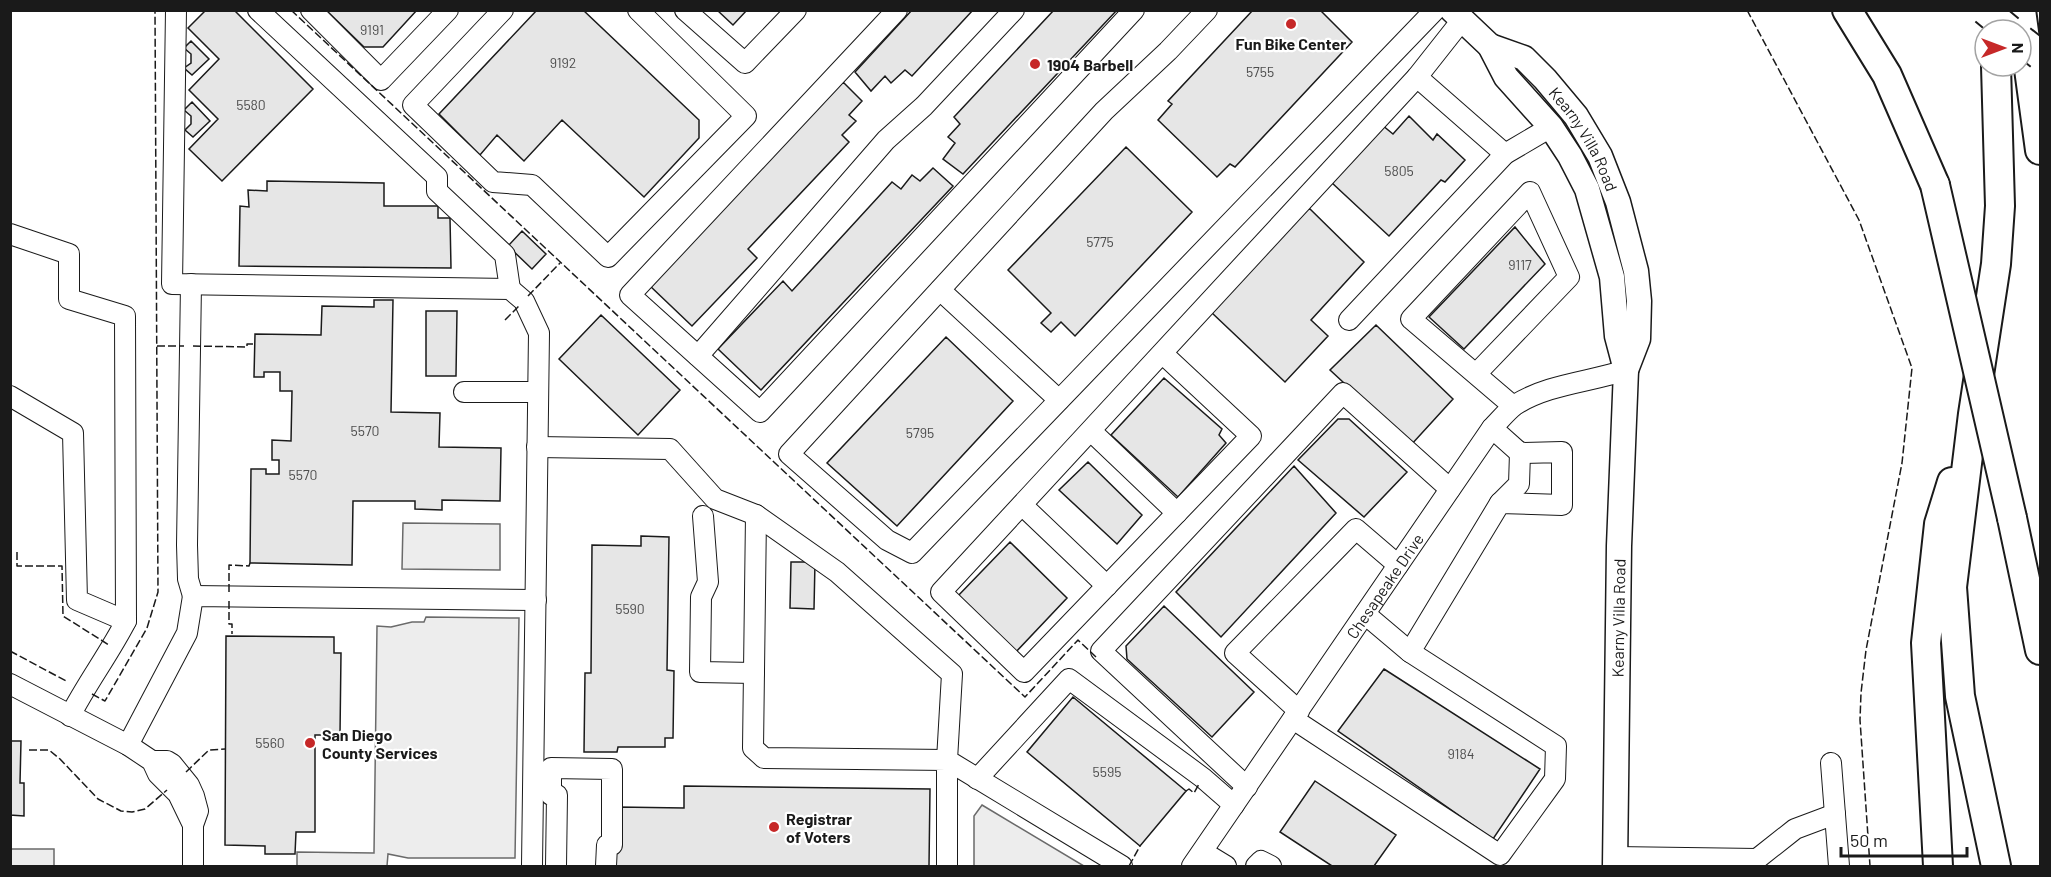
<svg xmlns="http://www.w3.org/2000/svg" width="2051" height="877" viewBox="0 0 2051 877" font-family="Barlow,sans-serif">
  <rect width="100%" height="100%" fill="#fff"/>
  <path fill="#ededed" stroke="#6a6a6a" stroke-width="1.5" d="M403 523 500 524V570L402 569Z
    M426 617 519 618 515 858H408L388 854 387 866H297V852L374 853 377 626 391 627 412 622H424Z
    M982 805 1084 866H974V816Z
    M11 849H54V866H11Z"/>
  <path fill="#e6e6e6" stroke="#1a1a1a" stroke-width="1.5" d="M206 10H234L313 89 222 181 189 149 218 119 189 90 219 59 188 28Z
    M326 10H417L383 47H364Z
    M537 10H583L699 120V138L644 197 562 120 524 161 497 135 480 155 439 114Z
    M717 10H747L733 25Z
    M912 10H973L912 76 905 70 891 83 885 76 871 91 855 72Z
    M1054 10H1117L963 174 943 159 955 143 948 137 960 124 954 117Z
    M1253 10H1320L1352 42 1235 167 1230 164 1217 177 1158 120 1172 104 1168 101Z
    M191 41 209 59 192 75 184 68 191 63V54L184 48Z
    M843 82 862 101 849 115 856 121 842 135 849 142 748 249 757 258 692 326 649 285Z
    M192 102 210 121 193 137 185 130 191 124V116L184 110Z
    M1409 116 1433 140 1437 134 1465 160 1445 182 1441 180 1389 236 1331 182 1382 125 1393 134Z
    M1126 147 1192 212 1075 336 1061 322 1051 332 1041 323 1051 313 1008 270Z
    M933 168 953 186 761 390 718 349 783 281 792 291 892 182 901 189 912 175 920 181Z
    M267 181 384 183V206H438V218H450L451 268 239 266 240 206 249 207 248 190 267 191Z
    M1309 208 1364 262 1311 320 1328 336 1285 382 1211 312Z
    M1515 227 1545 264 1464 349 1429 317Z
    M522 231 546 254 532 269 508 246Z
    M374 300H393L391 412 440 413 439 447 501 448 500 501 442 500V510L415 509V501H353L352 565 250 563 251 469H266V474H279V460H272V440L291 441 292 391H280V372H264V377H254L255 334 321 335 322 306 374 307Z
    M426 311H457L456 376H426Z
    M601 315 680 390 638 435 559 359Z
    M1376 325 1453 399 1411 445 1330 370Z
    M946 337 1013 401 897 526 827 463Z
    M1164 378 1222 429 1219 435 1226 443 1178 497 1111 435Z
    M1338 419H1349L1407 472 1364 517 1298 460Z
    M1088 462 1142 515 1117 544 1059 490Z
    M1294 466 1336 513 1221 637 1176 592Z
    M641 536 669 537 667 670 674 671 673 738H665V747H618L617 752H584L585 673H591L592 545 641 546Z
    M1010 542 1067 598 1013 655 955 599Z
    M791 562H815L814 609 790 608Z
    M1164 606 1254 692 1212 737 1127 659 1126 646Z
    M226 636 334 637V653H341L340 735H315V832H296L295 854H265V846L225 845Z
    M1384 669 1540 769 1493 839 1338 731Z
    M1073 697 1186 791 1140 846 1027 752Z
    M10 741H21L20 783H24V816L10 815Z
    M1315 781 1396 835 1374 866H1332L1280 832Z
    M684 786 930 789 929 866H606L618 807 684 808Z"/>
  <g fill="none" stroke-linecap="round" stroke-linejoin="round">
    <defs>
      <g id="minor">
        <path d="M176 10 172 284 510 289 524 301 539 333 532 866"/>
        <path d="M258 10 437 177V191L505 255 510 289"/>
        <path d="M311 10 381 80 448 10"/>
        <path d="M503 10 413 105 493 182 532 185 608 257 746 116 638 10"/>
        <path d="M685 10 745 63 796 10"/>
        <path d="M897 10 630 295 760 412 1134 10"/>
        <path d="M1207 10 1168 51 1104 111 789 454 887 540 912 553 1435 10"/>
        <path d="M1417 77 1505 154"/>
        <path d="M10 234 69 254V299L125 316 126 621C109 654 87 683 70 716"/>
        <path d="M191 284 187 545 188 579 193 596"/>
        <path d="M940 290 1059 400"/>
        <path d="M1349 320 1505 154 1551 127"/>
        <path d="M1162 353 1251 436 1024 672 941 592 1417 77 1462 20"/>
        <path d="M698 356 886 140 924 106 1014 10"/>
        <path d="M1476 374 1569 277 1530 192 1411 319 1513 406"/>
        <path d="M464 392H538"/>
        <path d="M10 396 73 433 77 600 126 621"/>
        <path d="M1091 431 1177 513"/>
        <path d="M537 447 670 449 715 499 756 515 837 572 952 674 947 760 1122 866"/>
        <path d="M1500 503 1519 484 1520 453"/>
        <path d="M1022 505 1107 586"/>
        <path d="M756 515 753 748 764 758 947 760V866"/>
        <path d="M703 516 708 582 701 597 700 672 754 673"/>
        <path d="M1365 614 1410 652"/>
        <path d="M10 684 128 745 152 761 158 774 178 794 193 825"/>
        <path d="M1299 711 1235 653 1356 529 1398 565"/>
        <path d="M1293 719 1500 855 1555 779 1556 746 1410 652 1500 503 1562 505V452L1520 453 1492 428"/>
        <path d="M128 745 187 633 193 596 536 600"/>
        <path d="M152 761H167L172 764 189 785 194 796 198 811 193 825V866"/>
        <path d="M1831 763 1839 866"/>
        <path d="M977 779 1069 679 1203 778 1234 805"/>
        <path d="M1247 787 1101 651 1343 393 1450 489"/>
        <path d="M1203 852 1226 866"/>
        <path d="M1615 857 1757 859 1795 829 1835 814"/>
        <path d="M556 866 557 795H551V768L612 769V845H607L606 866"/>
        <path id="s1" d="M1192 866 1492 428C1499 421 1507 411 1515 405 1548 384 1590 382 1626 370"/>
        <path d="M1256 866 1261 861 1271 866"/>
      </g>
      <g id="major">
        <path d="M1452 10 1490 46 1506 77 1551 127 1570 156 1587 189 1612 277 1617 336 1626 370 1619 546 1615 866"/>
        <path id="s2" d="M1490 46 1524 58 1545 79 1576 116 1600 156 1618 202 1636 271 1639 301 1638 339 1626 370"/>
      </g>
      <path id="highway" d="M1847 10 1887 75 1935 185
        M2021 10 2040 150
        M1996 66 2000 206 1996 264 1973 414 1952 587 1960 696 1996 866
        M2012 518 2040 650
        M1938 866 1926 643 1939 524 1952 482"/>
    </defs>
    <use href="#minor" stroke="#1a1a1a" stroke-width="22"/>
    <use href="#major" stroke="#1a1a1a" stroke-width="27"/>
    <use href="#highway" stroke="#1a1a1a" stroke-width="32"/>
    <use href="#minor" stroke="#fff" stroke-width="20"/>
    <use href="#major" stroke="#fff" stroke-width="24"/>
    <use href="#highway" stroke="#fff" stroke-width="28"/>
    <defs>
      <path id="highway-bridge" d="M1985 10 2009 30
        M2021 40 2040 55
        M1935 185 2012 518"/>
    </defs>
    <use href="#highway-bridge" stroke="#1a1a1a" stroke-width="32" stroke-linecap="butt"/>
    <use href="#highway-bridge" stroke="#fff" stroke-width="28"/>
    <path stroke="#1a1a1a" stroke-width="1.5" stroke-dasharray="8 3" stroke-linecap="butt" d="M291 10 1025 697 1078 640 1096 657
      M1747 10 1859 220 1912 368 1902 463 1866 650 1861 693 1860 720 1870 866
      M528 296 560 263
      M505 320 520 305
      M157 346H184
      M193 346 247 347V344H254
      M17 552V566H62L63 616 109 645
      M229 592V565L249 566 250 563
      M229 601V624H232V634
      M10 651 68 682
      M92 694 105 701 147 628 158 592 155 10
      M29 750H49L60 759 98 799 121 811 132 812 145 809 167 790
      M186 772 209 750 225 749
      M1186 791 1189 789 1194 793 1199 784
      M1129 866 1140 846"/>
  </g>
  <g fill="#c62828" stroke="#fff" stroke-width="2">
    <circle cx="1291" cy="24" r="6"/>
    <circle cx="1035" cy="64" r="6"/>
    <circle cx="310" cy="743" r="6"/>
    <circle cx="774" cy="827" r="6"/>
  </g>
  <g text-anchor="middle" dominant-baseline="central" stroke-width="4.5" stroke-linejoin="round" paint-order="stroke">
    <g font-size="14" fill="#4d4d4d">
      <text x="372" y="29">9191</text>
      <text x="563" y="62">9192</text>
      <text x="1260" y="71">5755</text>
      <text x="251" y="104">5580</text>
      <text x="1399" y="170">5805</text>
      <text x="1100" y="241">5775</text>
      <text x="1520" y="264">9117</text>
      <text x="365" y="430">5570</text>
      <text x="920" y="432">5795</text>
      <text x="303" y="474">5570</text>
      <text x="630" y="608">5590</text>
      <text x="270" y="742">5560</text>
      <text x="1461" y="753">9184</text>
      <text x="1107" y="771">5595</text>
    </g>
    <g font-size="16" font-weight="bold" fill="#1a1a1a" stroke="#fff" text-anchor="start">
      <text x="1291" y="43" text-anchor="middle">Fun Bike Center</text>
      <text x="1047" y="64">1904 Barbell</text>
      <text x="322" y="734">San Diego<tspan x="322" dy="18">County Services</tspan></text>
      <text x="786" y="818">Registrar<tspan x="786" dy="18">of Voters</tspan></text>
    </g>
    <g font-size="16" fill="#1a1a1a" stroke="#fff">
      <text stroke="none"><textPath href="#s2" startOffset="138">Kearny Villa Road</textPath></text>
      <text stroke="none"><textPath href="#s1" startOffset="340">Chesapeake Drive</textPath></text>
      <text transform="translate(1618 618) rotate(-89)">Kearny Villa Road</text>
    </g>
  </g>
  <rect width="2051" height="877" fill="none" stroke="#1a1a1a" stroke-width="24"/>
  <g transform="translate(2003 48) rotate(90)"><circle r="28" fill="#ffffff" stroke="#a3a3a3" stroke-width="1.5"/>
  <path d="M0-4.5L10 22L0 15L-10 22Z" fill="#c62828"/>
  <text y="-9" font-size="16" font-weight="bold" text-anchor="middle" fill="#1a1a1a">N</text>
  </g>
  <path d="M1841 847v9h126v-9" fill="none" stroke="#1a1a1a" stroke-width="3"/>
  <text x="1850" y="847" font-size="18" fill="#1a1a1a" stroke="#ffffff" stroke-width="4.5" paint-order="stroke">50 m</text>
</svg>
